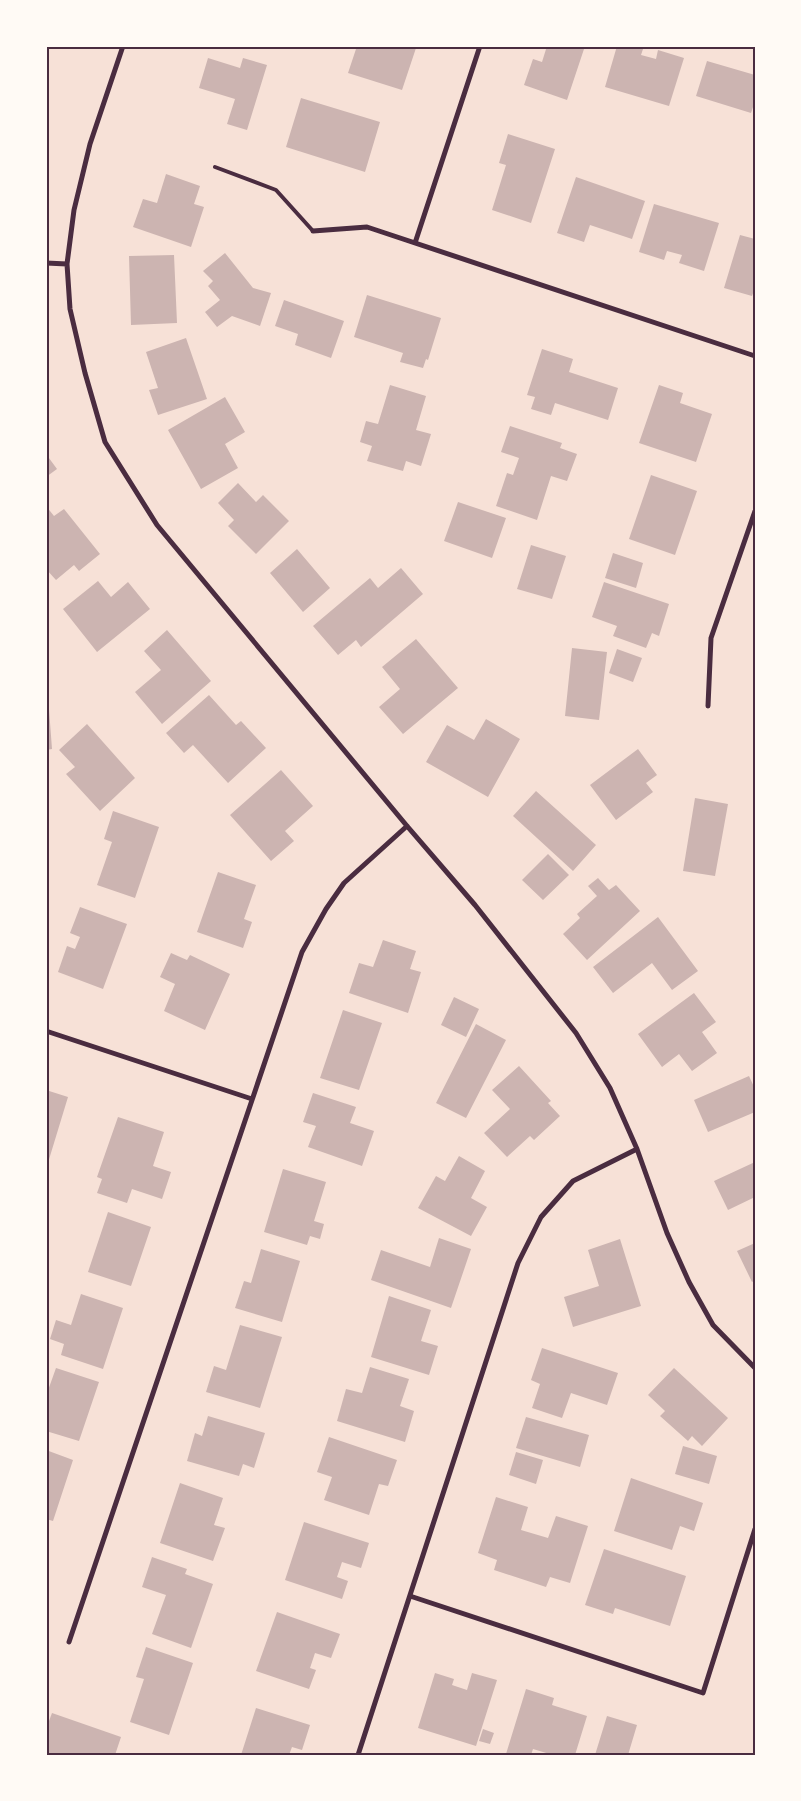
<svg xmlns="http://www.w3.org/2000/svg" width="801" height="1801" viewBox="0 0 801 1801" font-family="'Work Sans',sans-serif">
  <rect width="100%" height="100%" fill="#f7e1d7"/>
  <path fill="#ccb4b1" d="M357 46H414L416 48 402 90 348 73Z
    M547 46H585L567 100 524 85 533 59 542 62Z
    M617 46H644L641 55 656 59 658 50 684 58 669 106 605 87Z
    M208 58 240 68 243 58 267 65 247 130 227 124 235 99 199 88Z
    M707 61 755 75V101L751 113 696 96Z
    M301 98 380 122 365 172 286 147Z
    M508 134 555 149 531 223 492 210 506 165 499 163Z
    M166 174 200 186 194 204 204 207 191 247 133 227 143 199 157 203Z
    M576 177 645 201 632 239 590 225 584 242 557 233Z
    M654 204 719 223 704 271 679 263 682 255 667 251 664 260 639 252Z
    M740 235 755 239V288L752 296 724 288Z
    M225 253 253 288 271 293 260 326 232 316 217 327 205 312 220 300 208 286 213 281 203 271Z
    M174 255 177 323 131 325 129 256Z
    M367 295 441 318 428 360 426 359 423 368 400 362 403 353 354 337Z
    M284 300 344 321 331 358 295 345 298 334 275 326Z
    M186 338 207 399 158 415 149 390 158 388 146 352Z
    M542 349 573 359 569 372 618 388 608 420 555 403 551 415 531 409 535 397 527 395Z
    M390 385 426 396 416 430 431 434 421 466 406 461 403 471 367 461 372 446 360 442 366 421 378 424Z
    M659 385 683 393 680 403 712 414 696 462 639 443Z
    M225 397 245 432 225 444 238 468 201 489 168 430Z
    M510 426 562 443 560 448 577 454 567 481 551 476 537 520 496 506 507 473 513 475 519 458 501 452Z
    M46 454 57 469 46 477Z
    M651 475 697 491 675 555 629 539Z
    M238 483 256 502 263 495 289 521 256 554 228 526 234 520 218 503Z
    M458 502 506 518 492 558 444 541Z
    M46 506 54 516 64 509 100 554 79 571 74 565 56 580 46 569Z
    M531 545 566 556 552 599 517 589Z
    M297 549 330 588 303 612 270 573Z
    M613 553 643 563 636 588 605 578Z
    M401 568 423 594 361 647 356 640 338 655 313 626 370 578 378 588Z
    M98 581 111 597 128 582 150 609 97 652 63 609Z
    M604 582 669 604 659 636 652 633 646 648 613 636 617 626 592 617Z
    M167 630 211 681 162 724 135 692 161 670 144 651Z
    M416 639 458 688 403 734 379 707 400 689 382 667Z
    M572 648 607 652 599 720 565 716Z
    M617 649 642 658 633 682 609 673Z
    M209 695 236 725 241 721 266 748 228 783 193 745 184 753 166 733Z
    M46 696H48L52 749 46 750Z
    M486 719 520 739 488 797 426 762 447 725 474 740Z
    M87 724 135 778 100 811 66 774 75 767 59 750Z
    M638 749 657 775 646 783 653 792 616 820 590 785Z
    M281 770 313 806 285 831 294 841 271 861 230 815Z
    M536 791 596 845 573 871 513 816Z
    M695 798 728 804 715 876 683 871Z
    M113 811 159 827 135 898 97 885 112 842 104 839Z
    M548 854 569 875 543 900 522 880Z
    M218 872 256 885 244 919 252 922 243 948 197 932Z
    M598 878 609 890 616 885 640 911 587 960 563 934 580 918 577 914 597 896 588 886Z
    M80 907 127 924 103 989 58 972 67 946 75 949 80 937 70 933Z
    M658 917 698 971 672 990 652 963 613 993 593 967Z
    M383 940 416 951 410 969 421 972 408 1013 349 993 359 963 373 967Z
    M171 953 187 960 190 955 230 974 205 1030 164 1011 175 984 160 977Z
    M694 993 716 1022 702 1032 717 1053 692 1071 679 1054 662 1067 638 1034Z
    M454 997 479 1009 466 1037 441 1025Z
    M343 1010 382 1023 359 1090 320 1078Z
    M476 1024 506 1040 466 1118 436 1103Z
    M519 1066 551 1101 548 1103 560 1116 534 1140 530 1136 507 1157 484 1133 510 1109 492 1090Z
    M749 1076 755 1089V1112L708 1132 694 1100Z
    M46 1090 68 1097 47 1166H46Z
    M313 1093 356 1107 350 1123 374 1131 362 1166 308 1147 316 1126 303 1122Z
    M118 1117 164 1132 153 1166 171 1172 162 1199 132 1189 127 1203 97 1193 102 1179 97 1177Z
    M459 1156 485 1171 471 1198 487 1207 471 1236 418 1208 436 1176 445 1181Z
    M755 1162V1197L728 1210 714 1181Z
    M283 1169 326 1182 314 1221 324 1224 320 1239 310 1236 307 1245 264 1232Z
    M108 1212 151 1227 131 1286 88 1272Z
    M439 1238 471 1249 451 1308 371 1280 381 1250 430 1267Z
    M620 1239 641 1306 573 1327 564 1297 599 1286 588 1250Z
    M755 1243V1280L752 1282 737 1251Z
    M261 1249 300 1261 282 1322 235 1308 244 1281 251 1283Z
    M81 1294 123 1308 103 1369 61 1355 64 1344 50 1339 56 1320 71 1325Z
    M389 1296 431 1310 421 1341 438 1346 429 1375 371 1357Z
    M240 1325 282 1337 260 1408 206 1392 214 1366 226 1370Z
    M542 1348 618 1373 607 1405 571 1393 562 1418 532 1408 540 1384 531 1380Z
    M370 1367 409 1379 400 1406 414 1411 405 1442 337 1421 346 1389 362 1393Z
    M56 1368 99 1382 79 1441 46 1431V1396Z
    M674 1368 728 1418 702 1446 692 1436 688 1441 660 1416 665 1411 648 1395Z
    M208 1416 265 1433 254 1468 243 1464 239 1476 187 1461 195 1433 202 1436Z
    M526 1417 589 1435 580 1467 516 1448Z
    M329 1437 397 1460 388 1486 379 1484 369 1515 324 1500 332 1477 317 1472Z
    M683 1446 717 1456 709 1484 675 1474Z
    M46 1450 73 1460 53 1521 46 1519Z
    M516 1452 543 1460 536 1484 509 1475Z
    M631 1478 703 1503 694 1531 680 1526 672 1550 614 1531Z
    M180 1483 223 1498 214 1525 225 1528 213 1561 160 1543Z
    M496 1497 528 1507 521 1530 548 1538 556 1516 588 1526 570 1583 550 1577 546 1587 494 1570 497 1560 478 1553Z
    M304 1522 369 1543 361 1568 342 1562 337 1577 348 1581 342 1599 285 1580Z
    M604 1549 686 1576 670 1626 615 1608 613 1614 585 1605Z
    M152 1557 187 1569 185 1574 213 1584 191 1648 152 1634 166 1595 142 1587Z
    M277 1612 340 1634 331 1658 315 1653 310 1668 316 1670 309 1689 256 1671Z
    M146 1647 193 1663 169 1735 130 1722 144 1679 136 1677Z
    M435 1673 454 1679 452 1685 467 1690 472 1673 497 1680 476 1746 418 1728Z
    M526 1689 554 1698 552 1705 587 1716 575 1755H553L533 1749 531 1755 506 1754Z
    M256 1708 310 1725 302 1750 292 1747 289 1755H241Z
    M52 1713 121 1737 115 1755H46V1729Z
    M607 1716 637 1725 628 1755H595Z
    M483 1729 494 1733 490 1744 479 1741Z"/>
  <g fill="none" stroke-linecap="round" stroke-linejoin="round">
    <path stroke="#4a2c40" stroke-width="4" d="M215 167 276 190 313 231"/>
    <path stroke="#4a2c40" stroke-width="5" d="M123 46 90 144 74 210 67 264 70 309 85 373 105 442 157 525 407 826 475 905 576 1033 610 1088 637 1149 667 1233 689 1282 713 1325 755 1368
      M313 231 367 227 755 356
      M415 243 480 46
      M46 263 67 264
      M708 706 711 638 755 511
      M46 1031 252 1099
      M410 1596 703 1693 755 1529
      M69 1642 302 952 326 909 344 883 407 826
      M358 1755 518 1263 541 1217 573 1181 637 1149"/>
  </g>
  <rect width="801" height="1801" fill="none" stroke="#fffaf5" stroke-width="95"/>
  <rect x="48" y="48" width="706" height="1706" fill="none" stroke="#4a2c40" stroke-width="2"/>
</svg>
